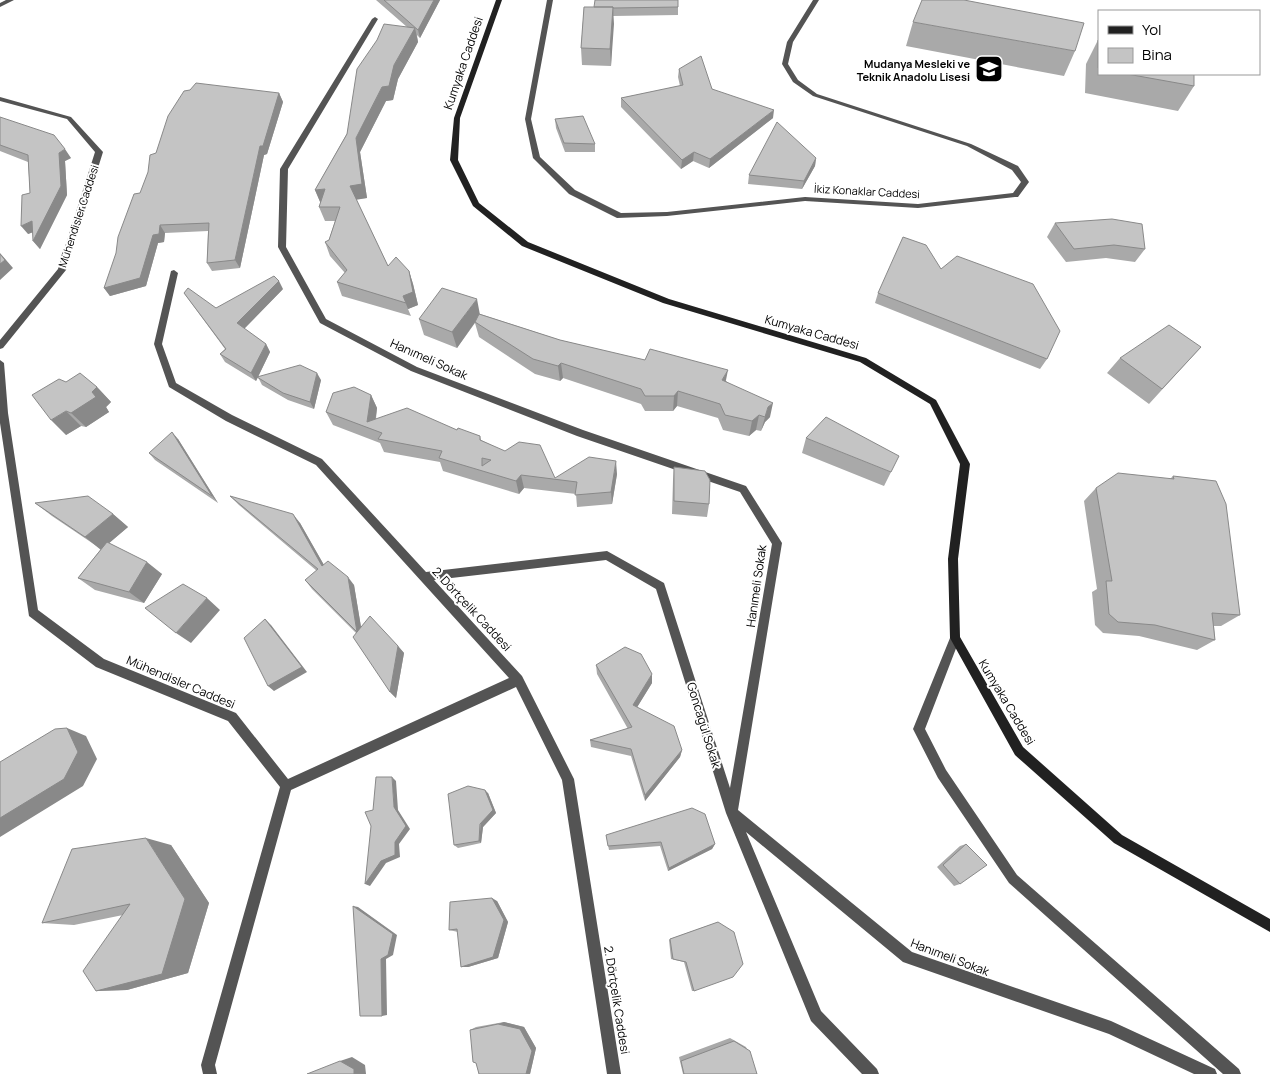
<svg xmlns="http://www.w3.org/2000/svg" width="1270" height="1074" viewBox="0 0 1270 1074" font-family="Manrope,sans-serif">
  <rect width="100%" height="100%" fill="#fff"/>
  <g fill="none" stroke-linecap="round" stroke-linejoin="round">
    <path fill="#545454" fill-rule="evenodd" d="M6 0H14L0 7V3Z
      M547 0H553L531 119 540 157 575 190 621 213 667 212 805 197 918 204 1013 193 1021 182 1012 170 967 146 813 96 793 82 782 64 787 42 813 0H819L793 42 788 64 798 80 817 94 971 144 1018 166 1029 182 1018 197H1015L918 208 805 201 667 216 617 218 569 194 533 158 525 119Z
      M375 17 378 19 288 169 286 247 326 319 417 367 583 430 746 486 782 543 738 810 912 952 1111 1021 1215 1069 1217 1074H1194L1109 1034 903 962 746 832 821 1011 877 1069 879 1074H862L811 1021 726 813 656 589 606 560 434 580 522 676 574 779 621 1074H607L562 780 516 687 291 790 215 1065 217 1074H203L201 1065 280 787 228 721 96 667 29 616 0 423V360L4 363 8 413 38 610 104 659 236 713 288 779 509 678 316 465 226 421 169 387 154 344 171 271 174 270 178 273 162 344 176 383 232 415 322 459 426 572 607 551 664 583 730 788 772 544 740 492 577 436 411 371 320 323 278 247 280 169 372 19Z
      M0 97 71 117 103 152 66 270 3 348 0 349V340L58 269 95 152 67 119 0 101Z
      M955 633 959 634 960 638 925 729 946 770 1017 875 1239 1069 1241 1074H1223L1009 883 938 778 913 729 950 638 951 634Z"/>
    <path fill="#212121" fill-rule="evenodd" d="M496 0H502L460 118 458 160 479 203 528 242 669 299 866 358 936 400 970 464 958 559 960 637 1023 747 1122 835 1270 919V932L1114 843 1015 755 950 638 948 559 960 464 930 404 860 362 663 303 522 246 473 206 450 160 454 118Z"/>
  </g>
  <path fill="#a9a9a9" d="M376 0H440L420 38 417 35 418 42 398 79 393 100 386 101 360 152 367 198 356 199 388 266 409 271 413 284 418 305 408 309 411 316 342 296 337 282 345 273 330 256 325 242 329 240 335 221H325L319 207 321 204 315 190 407 27Z
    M584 7H678V15L613 16 611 66 582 65 581 48Z
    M913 22 1075 51 1064 76 906 46Z
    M1098 40H1099V74H1194V86L1178 111 1085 93 1086 64Z
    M679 69 712 89 773 118 709 168 693 161 681 169 621 107V98L680 86 678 77Z
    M279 93 283 102 267 154 264 155 240 268 212 271 207 263 208 231 165 233 164 242 158 243 146 286 110 296 104 288 156 153Z
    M0 117 71 158 65 161 67 195 40 249 33 241V232L28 234 30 193 28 162 0 151Z
    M555 119 595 144V152H565L556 128Z
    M816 158 815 166 802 189 748 184 749 175Z
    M1055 223 1145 249 1135 262 1106 258 1066 262 1047 237Z
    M941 269 1047 359 1040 369 875 303 878 293Z
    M283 289 244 329 266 344 270 352 258 377 321 380 314 409 288 400 262 385 258 377 256 381 225 362 220 354 225 349 184 293 216 308Z
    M480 314 560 340 726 381 770 417 765 422 761 431 756 430 749 436 723 430 718 418 677 406 673 411H645L641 404 563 378 560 381 535 374 479 337 475 323 457 348 424 335 419 319Z
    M1201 347 1149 404 1107 373 1120 358Z
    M66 382 97 387 111 402 106 407 109 412 86 427 81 426 66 435Z
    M371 395 377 408 376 419 457 430 480 436 481 440 555 478 617 474 612 504 577 507 576 494 524 488 519 494 443 471 440 462 384 452 380 443 333 425 326 412Z
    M806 438 891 472 884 486 802 453Z
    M178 439 218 503 155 460 149 453Z
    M674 467 709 504 707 517 672 514 673 480Z
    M1173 476 1240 615 1221 626H1214L1215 640 1197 650 1139 636 1103 633 1095 625 1092 592 1097 589 1084 501 1096 488 1170 479Z
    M230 496 300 523 324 565 354 585 361 627 398 646 404 653 396 698 390 692 356 633 312 589 305 580 317 571 239 505Z
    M35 503 113 514 128 527 109 543 162 574 144 603 95 590 78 578 101 549 52 516Z
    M596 665 652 683 637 707 682 750 680 757 645 801 631 756 591 747 590 740 628 729 597 674Z
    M488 793 496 813 483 827 481 843 458 848 454 845Z
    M606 835 715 844 712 849 668 871 660 846 609 850Z
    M966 844 960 884 954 886 937 867 960 846Z
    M171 845 209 903 188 973 127 990 96 991 123 915 74 925 42 923Z
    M497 901 508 922 498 958 468 967H461L458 932 449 930Z
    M718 922 694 991H692L684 962 671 959 669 940 670 939Z
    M504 1022 524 1027 536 1048 530 1074H479L476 1063 470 1030 476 1027Z
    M730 1038 746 1047 757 1074H683L679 1057Z"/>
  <path fill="#898989" d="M434 0H440L420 38 418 30Z
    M613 7 614 24 611 66 610 49Z
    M415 28 418 42 398 79 393 100 386 101 360 152 367 198 355 200 350 186 356 138 382 87Z
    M279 93 283 102 267 154 264 155 240 268 235 260 260 146Z
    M774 110 773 118 709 168 710 159Z
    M65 149 71 158 65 161 67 195 40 249 33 241 59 153Z
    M694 152 693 161 681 169 682 160Z
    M816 158 815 166 802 189 804 181Z
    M325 189 321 204 315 190Z
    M32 221 39 230 28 234 21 226Z
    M160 225 165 233 164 242 158 243 146 286 110 296 104 288 153 235Z
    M0 253 13 268 0 280Z
    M409 271 413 284 418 305 408 309 403 296Z
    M279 281 283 289 242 331 237 323Z
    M477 299 480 315 457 348 452 332Z
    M266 344 270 352 256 381 251 373Z
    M561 363 563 378 560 381 558 366Z
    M728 370 725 385 722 380Z
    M317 373 321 380 314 409 310 402Z
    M97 387 111 402 106 407 109 412 86 427 71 413Z
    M678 391 677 406 673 411 674 396Z
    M371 395 377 408 374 430 367 422Z
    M773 403 770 417 765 422 761 431 765 417 768 407Z
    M66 411 81 426 66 435 51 420Z
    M759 415 756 430 749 436 752 421Z
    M172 432 178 439 218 503 212 496Z
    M616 461 617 474 612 504 611 492Z
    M521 475 524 488 519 494 516 481Z
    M113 514 128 527 101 550 85 537Z
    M293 514 300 523 329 574 322 566Z
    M147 562 162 574 144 603 129 592Z
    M348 577 354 585 363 639 357 632Z
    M207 598 220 610 191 643 176 633Z
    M265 619 271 625 307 672 274 691 268 686Z
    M398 646 404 653 396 698 390 692Z
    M652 674V683L633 714V705Z
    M67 728 86 736 97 759 83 786 0 837V818Z
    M682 750 680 757 645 801V795Z
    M392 777 396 781 398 810 410 829 399 844 400 857 386 863 370 886 365 884 394 807Z
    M485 790 488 793 496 813 483 827 481 843 479 841Z
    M146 838 171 845 209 903 188 973 127 990 96 991 185 899Z
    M715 844 712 849 668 871 669 868Z
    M492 898 497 901 508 922 498 958 468 967H461Z
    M353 906 358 907 397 935 393 955 386 959 387 1015 382 1016Z
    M504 1022 524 1027 536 1048 530 1074H526L498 1024Z
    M352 1057 365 1065 366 1074H354L340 1061Z"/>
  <path fill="#c4c4c4" stroke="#898989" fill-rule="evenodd" d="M384 0H434L418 30Z
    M595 0H678V7L613 8V7H594Z
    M922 0H964L1084 23 1075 51 913 22Z
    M584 7H613L610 49 581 48Z
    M384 24 415 28 394 65 389 86 382 87 356 138 362 184 350 186 388 266 396 257 409 271 413 292 403 296 406 303 337 282 347 270 325 242 329 240 340 207H319L325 189 315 190 347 134 357 69 377 40Z
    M1098 40H1099V68H1098Z
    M701 56 712 89 774 110 710 159 694 152 682 160 621 98 683 85 679 69Z
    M1127 74H1194V86Z
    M196 83 279 93 263 146H260L235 260 207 263 209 223 160 225 159 234 153 235 140 278 104 288 116 253 118 237 134 194 140 193 148 172 150 155 156 153 168 116 184 91 190 90Z
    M583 116 595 144 564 143 555 119Z
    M0 117 54 135 65 149 59 153 61 186 33 241 32 221 21 226 22 195 30 193 28 155 0 145Z
    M777 122 816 158 804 181 749 175Z
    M1112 219 1142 224 1145 249 1114 245 1074 249 1055 223Z
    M903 237 926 245 941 269 957 256 1033 284 1060 331 1047 359 878 293Z
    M0 254 5 260 0 264Z
    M274 276 279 281 237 323 266 344 251 373 220 354 226 349 184 293 188 288 216 308Z
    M442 288 477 299 452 332 419 319Z
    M479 314 560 340 645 360 650 349 728 370 722 380 773 403 768 407 765 417 759 415 752 421 725 415 720 404 678 391 674 396H645L641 389 561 363 558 366 533 359 475 322Z
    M1169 325 1201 347 1162 389 1120 358Z
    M300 365 317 373 310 402 283 393 257 377Z
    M80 373 97 387 92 392 96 397 71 413 66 411 51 420 32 395 59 379 66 382Z
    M354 387 371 395 367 422 407 408 457 430 458 428 480 436V440L505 451 519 442 540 445 555 478 589 457 616 461 611 492 575 495 577 482 521 475 516 481 439 458 442 451 378 439 382 433 326 412 333 393ZM482 458 491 460 482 466Z
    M826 417 899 456 891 472 806 438Z
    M172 432 212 496 149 453Z
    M674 467 705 471 710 480 709 504 674 501Z
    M1118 473 1174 479 1173 476 1216 481 1226 504 1240 615 1212 613 1215 640 1155 625 1118 622 1109 614 1106 581H1112L1096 488Z
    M88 496 113 514 85 537 35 503Z
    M230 496 293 514 322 566 328 561 348 577 357 632 370 616 398 646 390 692 353 637 357 632 305 580 318 569Z
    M107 542 147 562 129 592 78 578Z
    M183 584 207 598 176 633 145 608Z
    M265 619 302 667 268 686 244 638Z
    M625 647 641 654 652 674 633 705 674 726 682 750 645 795 631 749 590 740 632 727 596 665Z
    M67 728 78 752 64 779 0 818V762L55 729Z
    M376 777H392L394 807 406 826 395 842V855L381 861 365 884 371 826 365 812 373 810Z
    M468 786 485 790 493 810 480 824 479 841 454 845 448 794Z
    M692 808 705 814 715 844 669 868 661 842 608 846 606 835Z
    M146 838 185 899 162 974 96 991 83 971 130 904 42 923 72 849Z
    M966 844 987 865 960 884 943 865Z
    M492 898 504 920 493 957 461 967 457 929 449 930 450 902Z
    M353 906 393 934 388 955 381 959 382 1016H360Z
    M718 922 734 932 743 964 733 977 694 991 686 962 673 959 670 939Z
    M498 1024 520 1029 532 1051 526 1074H479L476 1063 473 1062 470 1030Z
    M734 1041 750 1051 757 1074H684L681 1061Z
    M340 1061 354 1069V1074H307Z"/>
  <defs>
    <symbol id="school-square" viewBox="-11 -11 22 22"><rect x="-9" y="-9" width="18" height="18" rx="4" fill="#000" stroke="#fff"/><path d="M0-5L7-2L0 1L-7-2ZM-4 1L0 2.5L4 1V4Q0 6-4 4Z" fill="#fff"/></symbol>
  </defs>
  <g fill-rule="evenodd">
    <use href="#school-square" x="973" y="53" width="32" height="32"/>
  </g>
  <g text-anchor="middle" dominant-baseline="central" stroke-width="4" stroke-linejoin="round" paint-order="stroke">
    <g font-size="11" font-weight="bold" fill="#000" stroke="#fff" text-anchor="end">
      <text x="970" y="63">Mudanya Mesleki ve<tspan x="970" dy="13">Teknik Anadolu Lisesi</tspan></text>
    </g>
    <g font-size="11" fill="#000" stroke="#fff">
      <text transform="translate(867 191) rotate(3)">İkiz Konaklar Caddesi</text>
      <text transform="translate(78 216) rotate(-72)">Mühendisler Caddesi</text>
    </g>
    <g font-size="12" fill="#000" stroke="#fff">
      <text transform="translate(463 63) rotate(-71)">Kumyaka Caddesi</text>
      <text transform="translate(812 332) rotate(16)">Kumyaka Caddesi</text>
      <text transform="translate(429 359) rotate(24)">Hanımeli Sokak</text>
      <text transform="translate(756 586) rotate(-82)">Hanımeli Sokak</text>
      <text transform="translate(472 609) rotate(47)">2. Dörtçelik Caddesi</text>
      <text transform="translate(181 682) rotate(23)">Mühendisler Caddesi</text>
      <text transform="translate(1007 702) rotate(59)">Kumyaka Caddesi</text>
      <text transform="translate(704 725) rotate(73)">Goncagül Sokak</text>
      <text transform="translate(950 957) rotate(21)">Hanımeli Sokak</text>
      <text transform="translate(617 1000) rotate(81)">2. Dörtçelik Caddesi</text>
    </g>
  </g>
  <rect x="1098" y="10" width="162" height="65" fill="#ffffff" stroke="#999999"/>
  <rect x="1108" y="26" width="25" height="8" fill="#212121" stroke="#999999"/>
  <text x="1142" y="35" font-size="15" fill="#000000">Yol</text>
  <rect x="1108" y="48" width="25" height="15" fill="#c4c4c4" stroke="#999999"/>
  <text x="1142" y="60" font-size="15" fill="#000000">Bina</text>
</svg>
